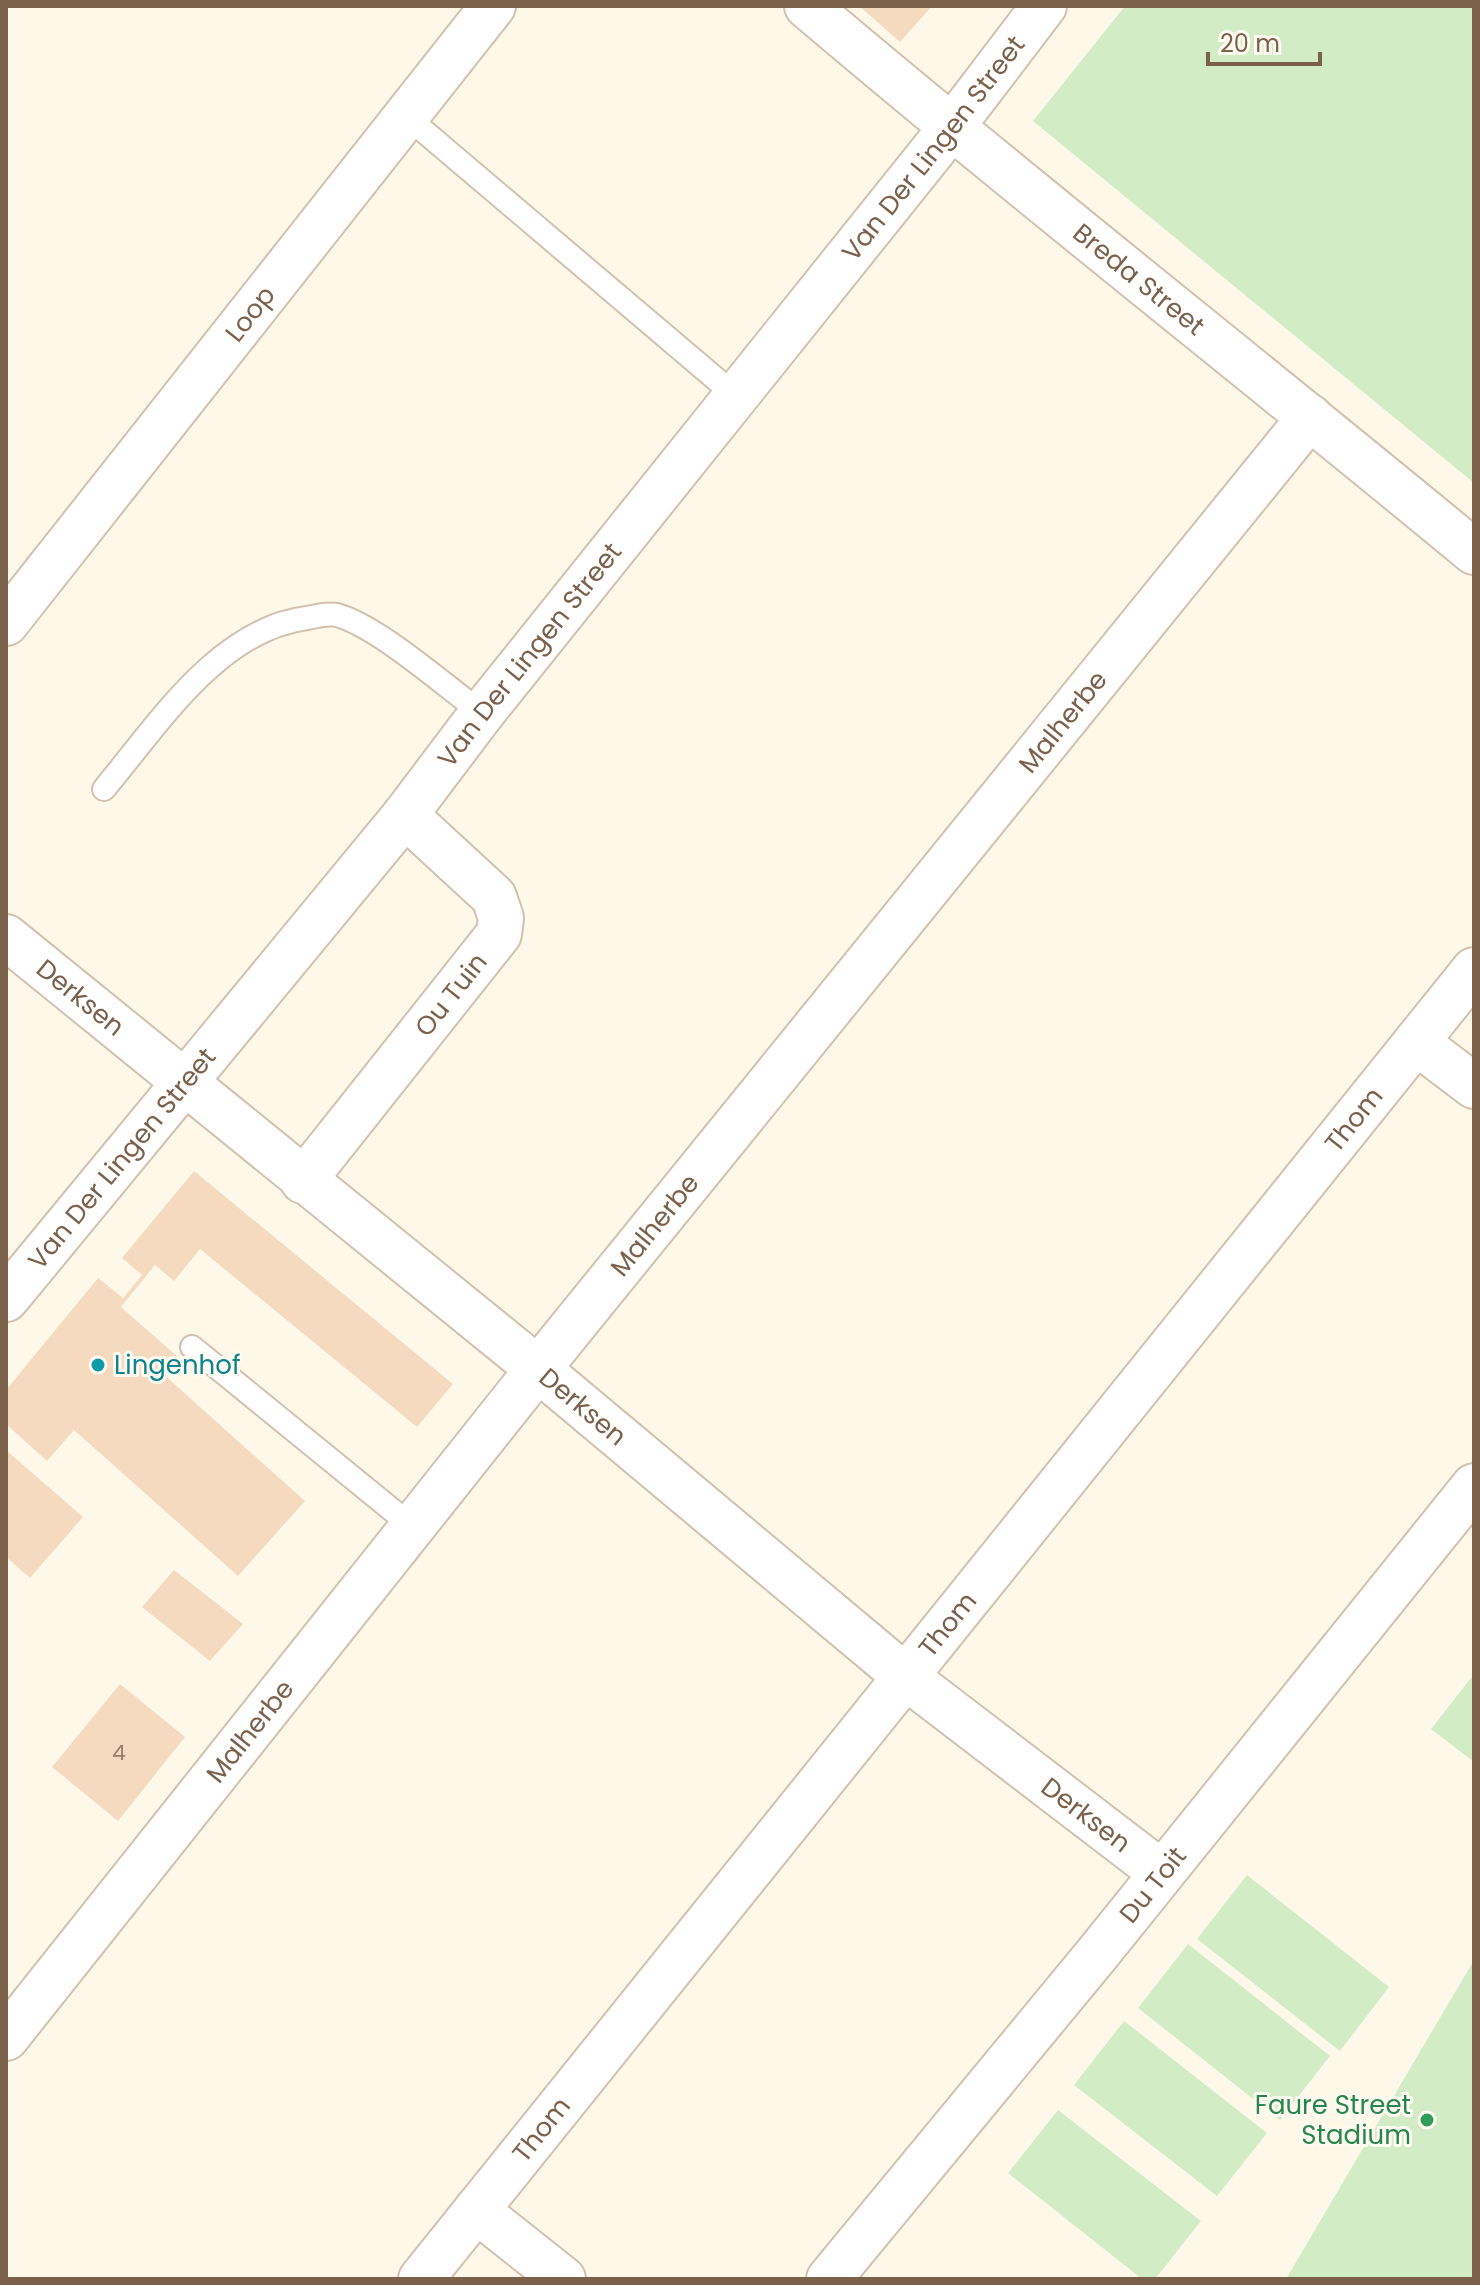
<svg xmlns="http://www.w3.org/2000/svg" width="1480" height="2285" viewBox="0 0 1480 2285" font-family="Poppins,sans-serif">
  <rect width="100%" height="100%" fill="#fef8e9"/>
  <path fill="#d2edc6" d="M1125 6H1474V483L1033 121Z
    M1474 1674V1762L1431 1729Z
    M1247 1875 1389 1987 1340 2051 1197 1939Z
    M1188 1944 1330 2056 1280 2120 1138 2008Z
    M1474 1960V2279H1286Z
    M1124 2021 1267 2133 1217 2196 1074 2085Z
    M1058 2110 1201 2221 1155 2279H1142L1008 2173Z"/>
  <path fill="#f5dabf" d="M859 6H932L900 42Z
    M194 1171 453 1384 417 1427 200 1249 174 1281 155 1265 121 1307 177 1356 162 1373 305 1501 238 1576 74 1430 47 1461 6 1424V1390L98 1278 123 1298 142 1275 122 1258Z
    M6 1450 83 1517 30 1578 6 1557Z
    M174 1570 243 1624 210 1661 142 1607Z
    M120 1684 185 1737 118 1821 52 1767Z"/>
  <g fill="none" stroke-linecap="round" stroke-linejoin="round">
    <defs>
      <path id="service" d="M406 116 736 396
        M104 789C157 726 218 629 307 618 316 616 328 613 337 615 379 627 445 686 482 713
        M192 1347 413 1527"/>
      <g id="minor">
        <path id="s1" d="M807 6C1026 192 1253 369 1474 552"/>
        <path id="s2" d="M6 623 493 6"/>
        <path id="s3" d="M6 937 538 1369 906 1677 1162 1873"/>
        <path d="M1416 1042 1474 1086"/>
        <path id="s4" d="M303 1181 499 934 501 918 494 897 405 815"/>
        <path id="s5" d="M6 1299 405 815 482 713 951 128 1044 6"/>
        <path id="s6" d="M6 2038 538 1369 1310 417"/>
        <path d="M476 2210 563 2279"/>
        <path id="s7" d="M421 2279 1474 970"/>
        <path id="s8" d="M829 2279 1098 1953 1474 1486"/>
      </g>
    </defs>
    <use href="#service" stroke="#d2c1ad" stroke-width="26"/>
    <use href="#minor" stroke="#d2c1ad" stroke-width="48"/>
    <use href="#service" stroke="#fff" stroke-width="22"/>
    <use href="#minor" stroke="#fff" stroke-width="44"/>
  </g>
  <circle fill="#0f9aa8" stroke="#fffbf1" stroke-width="3" cx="98" cy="1365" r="8"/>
  <circle fill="#2e9e5b" stroke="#fffbf1" stroke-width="3" cx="1427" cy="2120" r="8"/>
  <g text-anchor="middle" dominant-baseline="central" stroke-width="6" stroke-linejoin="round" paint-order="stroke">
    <g font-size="22" fill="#9a7e67">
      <text x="119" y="1752">4</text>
    </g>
    <g font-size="26" fill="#7b604a" stroke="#fffbf1">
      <text stroke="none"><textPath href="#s5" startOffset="1478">Van Der Lingen Street</textPath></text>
      <text stroke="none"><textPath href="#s1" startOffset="430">Breda Street</textPath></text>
      <text stroke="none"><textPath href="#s2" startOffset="394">Loop</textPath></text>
      <text stroke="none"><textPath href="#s5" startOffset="830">Van Der Lingen Street</textPath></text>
      <text stroke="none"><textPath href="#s6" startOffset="1688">Malherbe</textPath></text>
      <text stroke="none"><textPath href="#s4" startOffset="238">Ou Tuin</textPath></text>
      <text stroke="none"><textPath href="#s3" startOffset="96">Derksen</textPath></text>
      <text stroke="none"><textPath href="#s7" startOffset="1488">Thom</textPath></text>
      <text stroke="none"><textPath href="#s5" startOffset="182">Van Der Lingen Street</textPath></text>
      <text stroke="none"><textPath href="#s6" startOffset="1040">Malherbe</textPath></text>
      <text stroke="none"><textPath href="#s3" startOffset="744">Derksen</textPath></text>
      <text stroke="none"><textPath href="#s7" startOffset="840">Thom</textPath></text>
      <text stroke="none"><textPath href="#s6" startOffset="392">Malherbe</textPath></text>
      <text stroke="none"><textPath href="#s3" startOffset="1392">Derksen</textPath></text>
      <text stroke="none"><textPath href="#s8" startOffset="510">Du Toit</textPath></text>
      <text stroke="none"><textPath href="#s7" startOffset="192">Thom</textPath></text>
    </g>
    <g font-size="26" fill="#0d838f" stroke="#fffbf1" text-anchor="start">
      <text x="114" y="1365">Lingenhof</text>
    </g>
    <g font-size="26" fill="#27864d" stroke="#fffbf1" text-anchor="end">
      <text x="1411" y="2105">Faure Street<tspan x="1411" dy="30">Stadium</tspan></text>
    </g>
  </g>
  <rect width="1480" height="2285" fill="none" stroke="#7b604a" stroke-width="16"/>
  <path d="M1208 52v12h112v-12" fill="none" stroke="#7b604a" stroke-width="4"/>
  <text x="1220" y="52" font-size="24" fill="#7b604a" stroke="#fffbf1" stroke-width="6" paint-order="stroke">20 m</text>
</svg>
